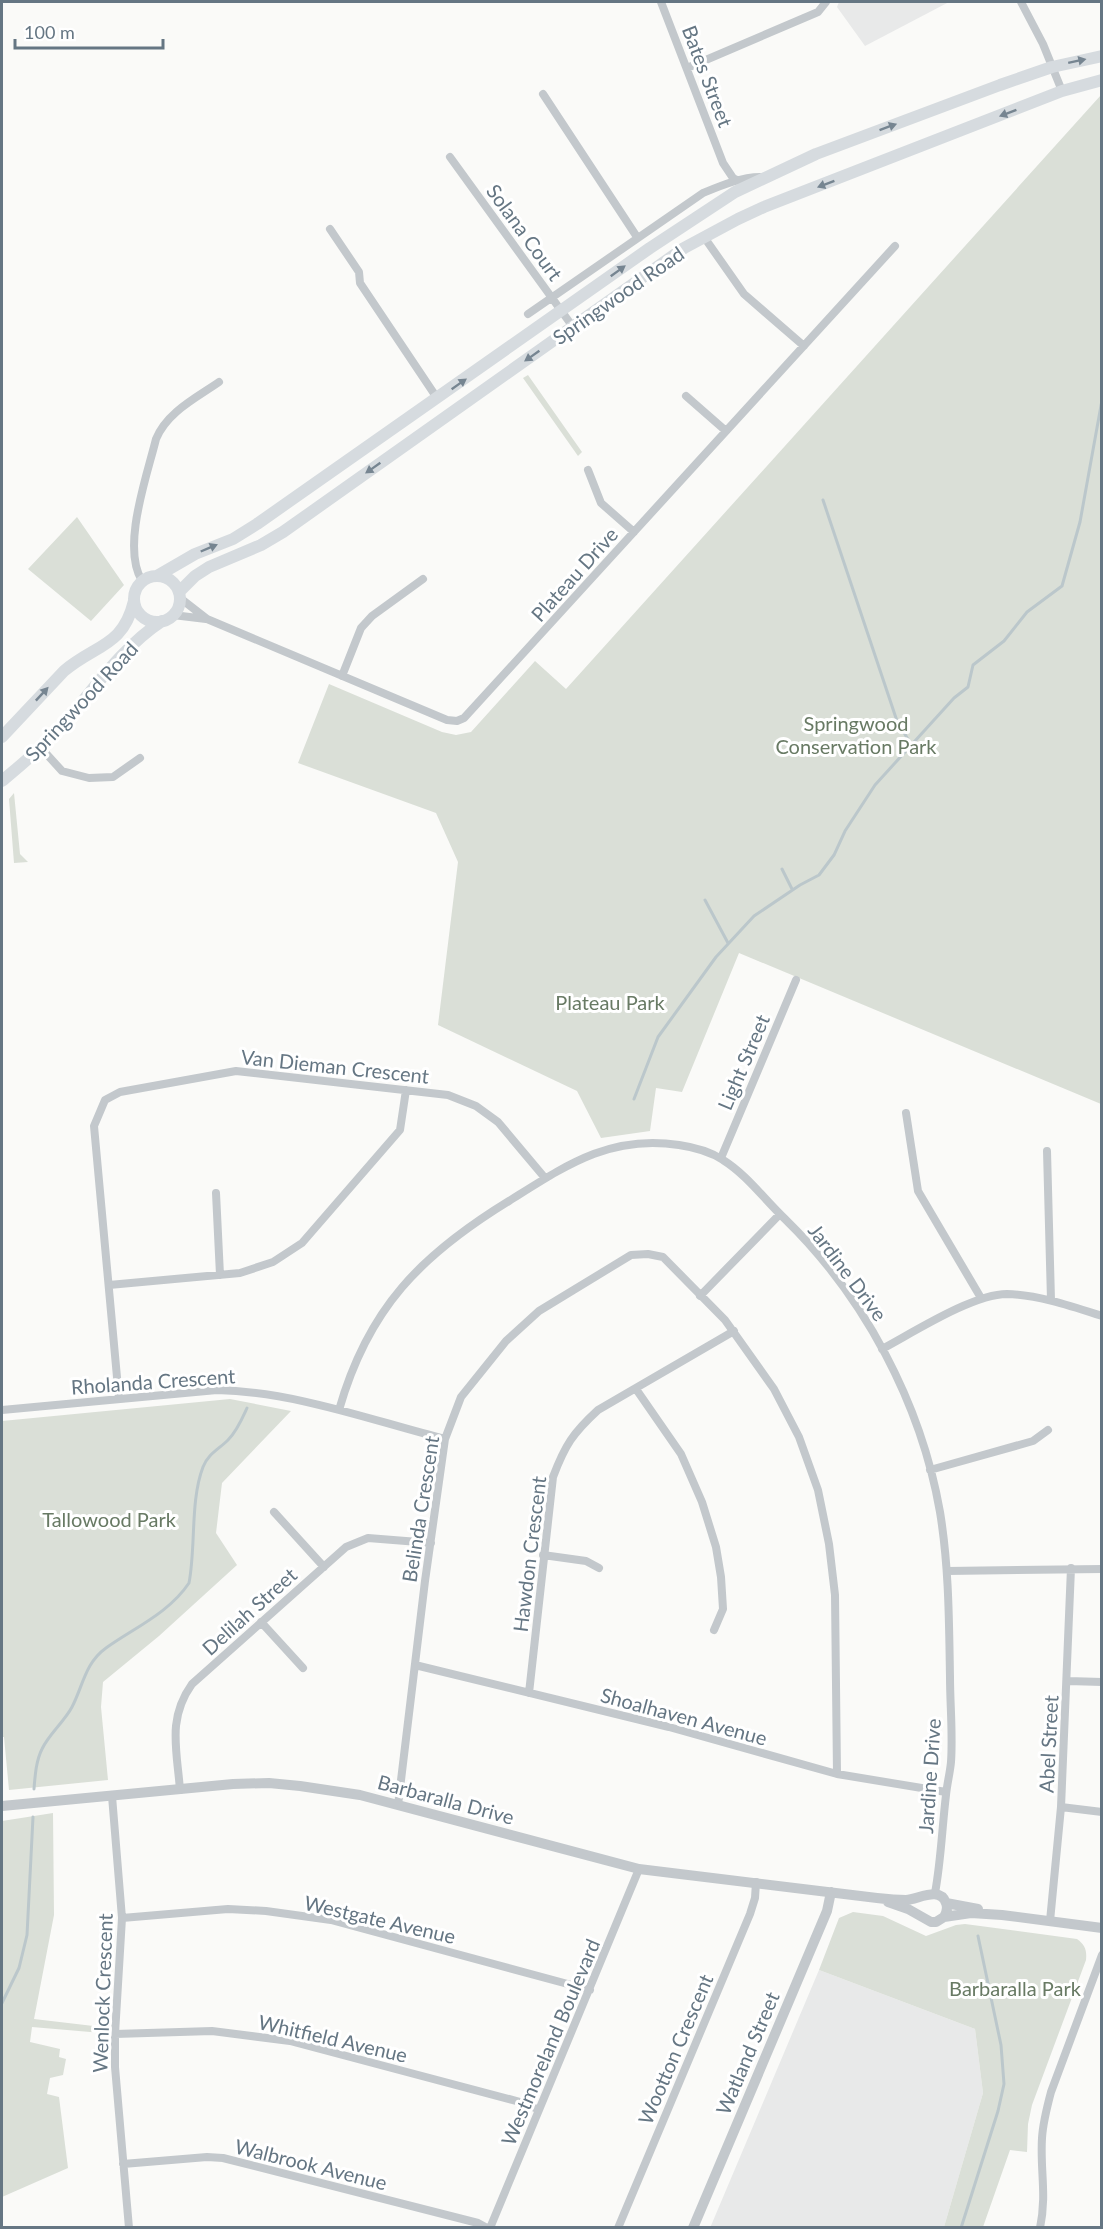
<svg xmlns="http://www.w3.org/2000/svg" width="1103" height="2229" viewBox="0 0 1103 2229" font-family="Lato,sans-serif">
  <rect width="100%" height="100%" fill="#fafaf8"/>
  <path fill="#e8e9e9" d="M839 2H949L865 46 837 7Z
    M819 1970 975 2029 983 2093 944 2227 710 2228Z"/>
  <path fill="#dadfd7" d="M1101 95V1104L739 953 682 1092 656 1088 650 1131 601 1138 577 1091 438 1025 458 862 436 813 298 763 329 684 442 732 456 735 471 732 535 661 566 689Z
    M528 375 582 452 578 456 523 378Z
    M77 517 124 585 91 621 28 569Z
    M14 793 20 854 28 862 14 863 9 799Z
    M230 1399 291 1411 222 1483 216 1533 237 1565 159 1636 103 1682 101 1707 108 1780 9 1790 4 1737H2V1421Z
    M53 1813 54 1915 34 2019 102 2027V2033L32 2027 30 2042 60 2049 59 2057 66 2059 63 2075 50 2078 47 2094 59 2097 68 2168 2 2197V1821Z
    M853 1912 883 1916 926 1936 956 1925 965 1924 1077 1939C1085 1945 1087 1950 1086 1960L1032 2105 1028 2124 1027 2152 1010 2150 983 2227H944L983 2093 975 2029 819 1970 839 1918Z"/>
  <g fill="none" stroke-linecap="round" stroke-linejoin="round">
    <path stroke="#bbc7cb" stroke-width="3" d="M823 500 897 721 912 746
      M782 869 792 889
      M705 900 728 943
      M634 1099 658 1037 716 957 754 916 800 885 819 875 834 855 845 831 875 785 954 698 968 687 973 665 1004 641 1027 612 1062 586 1080 522 1102 400
      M34 1789C35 1776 36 1761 42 1749 49 1734 64 1722 72 1707 83 1686 85 1663 106 1648 134 1628 169 1613 189 1583 196 1547 190 1501 203 1467 208 1454 219 1449 228 1440 237 1431 242 1419 247 1408
      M2 2003 19 1968 27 1935 33 1817
      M961 2228 998 2111 1004 2084 1001 2045 978 1936"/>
    <path stroke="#c3c8cc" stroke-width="8" d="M661 2 723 163 733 178 739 181
      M1021 2 1043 44 1062 91
      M687 68 818 12 826 2
      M543 94 637 237
      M450 157 573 327
      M330 229 359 272 360 283 437 398
      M704 237 744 294 804 346
      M528 314 703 193C720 186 741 177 760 177
      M686 396 726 431
      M588 470 601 503 634 532
      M142 581C121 547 147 476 156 439 167 412 196 398 219 382
      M180 598 207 619 447 720 457 721 464 718 895 246
      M173 615 206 619
      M342 676 361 628 372 616 423 579
      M41 748 62 771 89 778 113 777 140 758
      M906 1113 918 1191 981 1298
      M1047 1151 1051 1300
      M721 1158 796 980
      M216 1193 220 1275
      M109 1285 240 1273 273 1262 302 1243 400 1130 406 1090
      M700 1296 780 1214
      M882 1349C914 1332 973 1294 1007 1294 1039 1295 1071 1306 1102 1316
      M636 1389 681 1454 702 1502 716 1547 721 1577 723 1609 714 1630
      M119 1399 94 1126 105 1100 120 1092 236 1071 448 1095 476 1106 498 1122 545 1178
      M2 1410 217 1390C296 1392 370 1420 445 1439
      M339 1410C368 1308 421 1255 509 1201 565 1166 610 1134 679 1145 693 1147 711 1152 723 1160 747 1175 764 1199 785 1219 864 1296 921 1403 940 1512 949 1567 949 1621 950 1677 950 1705 953 1734 951 1762 950 1773 947 1784 946 1795 942 1828 941 1861 935 1893
      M930 1470 1033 1441 1048 1430
      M274 1512 324 1567
      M543 1555 586 1561 599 1568
      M947 1571 1102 1569
      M261 1622 303 1668
      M415 1665 669 1727 837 1774 946 1792
      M1068 1681 1102 1682
      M529 1693 553 1477C565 1445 573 1433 598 1410L734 1331
      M180 1790C177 1750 167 1719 192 1684L346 1547 368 1538 431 1543
      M112 1796 122 1918 115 2034V2067L129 2228
      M398 1805 425 1581 445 1439 461 1397 506 1341 539 1311 631 1255 648 1254 663 1257 725 1320 774 1389 799 1437 818 1490 829 1544 835 1595 837 1774
      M1061 1807 1102 1812
      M122 1918 228 1909 266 1911 331 1920 590 1990
      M1050 1921 1061 1807 1071 1568
      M115 2034 212 2031 290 2041 524 2103 539 2110
      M123 2164 207 2157 223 2158 478 2223 487 2228
      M490 2228 639 1869
      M618 2228 750 1914 755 1898 756 1882
      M1040 2228C1047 2194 1040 2171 1042 2138 1043 2122 1047 2107 1051 2092L1102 1955"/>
    <path stroke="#c3c8cc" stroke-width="10" d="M2 1806 233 1784 269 1783 300 1786 360 1795 639 1869 877 1898C886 1899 897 1900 906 1900 919 1899 940 1886 946 1903 948 1908 947 1912 944 1917
      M888 1902 908 1909 931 1922H936L944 1917 971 1913 1002 1915 1102 1928
      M946 1903 978 1909
      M693 2228 827 1911 831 1892"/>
    <path stroke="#d6dbdf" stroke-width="12" d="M157 576 195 554 233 539 257 524 650 248 735 192 816 154 1000 85 1052 67 1102 56
      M134 599a23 23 0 1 1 46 0a23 23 0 1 1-46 0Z
      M179 592 195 576 209 567 261 545 283 532 684 248 738 219 764 207 1062 91 1102 80
      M2 737 64 671C96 644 123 647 134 601
      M2 781C22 764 42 748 60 728 92 692 121 648 162 621"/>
  </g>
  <defs><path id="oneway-solid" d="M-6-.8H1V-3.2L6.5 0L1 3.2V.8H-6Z" transform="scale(1.5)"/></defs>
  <g fill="#768591">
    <use href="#oneway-solid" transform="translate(1077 61) rotate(-12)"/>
    <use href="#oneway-solid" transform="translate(1008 113) rotate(159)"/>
    <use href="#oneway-solid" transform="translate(888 127) rotate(-20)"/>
    <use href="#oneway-solid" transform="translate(826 184) rotate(159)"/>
    <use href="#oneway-solid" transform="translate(618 271) rotate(-36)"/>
    <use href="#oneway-solid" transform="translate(532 356) rotate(145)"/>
    <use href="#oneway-solid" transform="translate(459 384) rotate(-35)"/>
    <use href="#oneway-solid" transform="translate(373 468) rotate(145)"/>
    <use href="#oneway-solid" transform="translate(209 548) rotate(-23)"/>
    <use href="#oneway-solid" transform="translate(42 694) rotate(-47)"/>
  </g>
  <g text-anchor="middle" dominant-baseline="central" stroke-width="6" stroke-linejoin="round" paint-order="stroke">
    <g font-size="20" fill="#657683" stroke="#fff">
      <text transform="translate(708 76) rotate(69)">Bates Street</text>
      <text transform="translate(525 232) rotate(54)">Solana Court</text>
      <text transform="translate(618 295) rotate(-35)">Springwood Road</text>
      <text transform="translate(574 574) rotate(-48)">Plateau Drive</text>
      <text transform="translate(81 701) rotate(-47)">Springwood Road</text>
      <text transform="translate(743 1062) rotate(-67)">Light Street</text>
      <text transform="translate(335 1066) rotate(6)">Van Dieman Crescent</text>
      <text transform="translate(848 1272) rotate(53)">Jardine Drive</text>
      <text transform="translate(153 1381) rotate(-4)">Rholanda Crescent</text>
      <text transform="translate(420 1509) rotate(-81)">Belinda Crescent</text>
      <text transform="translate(529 1554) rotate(-83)">Hawdon Crescent</text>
      <text transform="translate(249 1611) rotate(-42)">Delilah Street</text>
      <text transform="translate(684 1716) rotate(15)">Shoalhaven Avenue</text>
      <text transform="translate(1048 1744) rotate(-87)">Abel Street</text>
      <text transform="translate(929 1776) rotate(-86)">Jardine Drive</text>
      <text transform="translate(446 1799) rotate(15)">Barbaralla Drive</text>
      <text transform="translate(380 1919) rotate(13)">Westgate Avenue</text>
      <text transform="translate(102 1993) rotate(-88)">Wenlock Crescent</text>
      <text transform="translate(333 2038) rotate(13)">Whitfield Avenue</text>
      <text transform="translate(550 2042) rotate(-67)">Westmoreland Boulevard</text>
      <text transform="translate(675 2049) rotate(-67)">Wootton Crescent</text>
      <text transform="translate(747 2053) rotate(-67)">Watland Street</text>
      <text transform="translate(311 2164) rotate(14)">Walbrook Avenue</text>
    </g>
    <g font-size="20" fill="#687a64" stroke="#fff">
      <text x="856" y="723">Springwood<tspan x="856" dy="23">Conservation Park</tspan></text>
      <text x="610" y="1002">Plateau Park</text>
      <text x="109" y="1519">Tallowood Park</text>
      <text x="1015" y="1988">Barbaralla Park</text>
    </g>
  </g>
  <rect width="1103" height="2229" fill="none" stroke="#657683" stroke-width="6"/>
  <path d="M15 39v9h148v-9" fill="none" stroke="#657683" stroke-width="3"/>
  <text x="24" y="39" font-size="18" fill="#657683" stroke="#ffffff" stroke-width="4.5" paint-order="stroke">100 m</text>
</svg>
